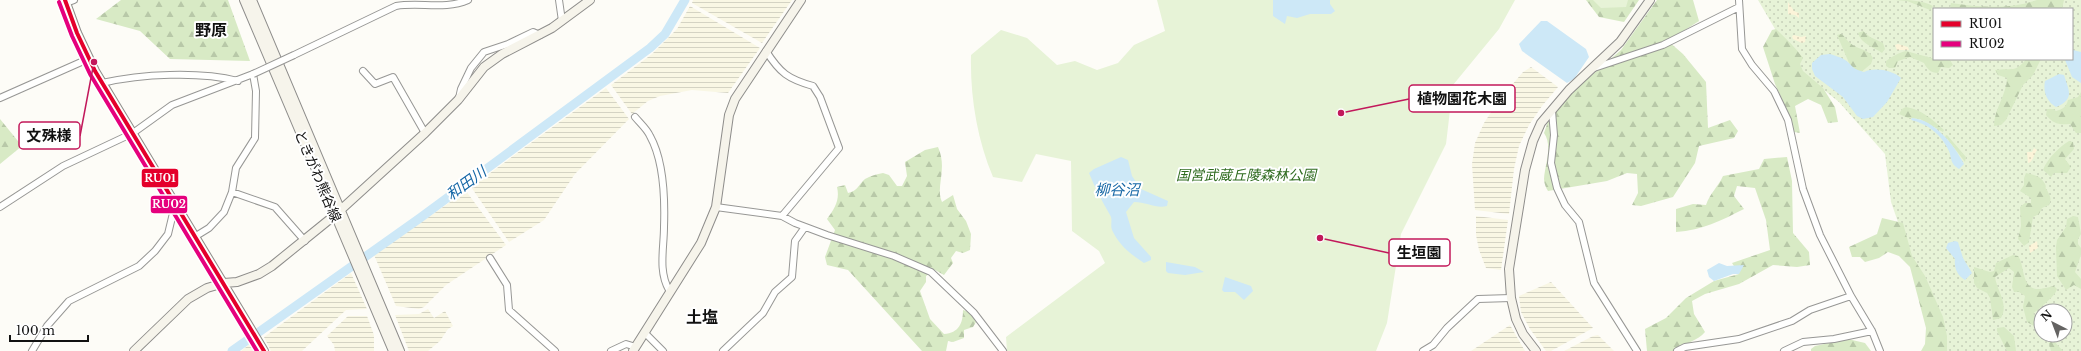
<svg xmlns="http://www.w3.org/2000/svg" width="2081" height="351" viewBox="0 0 2081 351" font-family="'Libre Baskerville','Noto Sans JP',serif">
  <defs>
    <pattern id="farmland-rules" width="6" height="5" patternUnits="userSpaceOnUse"><rect width="6" height="5" fill="#f9f7e4"/><path d="M0 2.5h6" fill="none" stroke="#d4d3c3"/></pattern>
    <pattern id="grass-dots" width="8" height="8" patternUnits="userSpaceOnUse"><rect width="8" height="8" fill="#e7f3d7"/><path d="M2 2h.1M6 6h.1" fill="none" stroke="#c5cfb8" stroke-width="1.8" stroke-linecap="round"/></pattern>
    <pattern id="forest-firs" width="22" height="20" patternUnits="userSpaceOnUse"><rect width="22" height="20" fill="#d8eac5"/><path d="M5 1l3.5 6h-7zM16 11l3.5 6h-7z" fill="#b8c8a8"/></pattern>
    <pattern id="sand-dots" width="8" height="8" patternUnits="userSpaceOnUse"><rect width="8" height="8" fill="#fcf4d9"/><path d="M2 2h.1M6 6h.1" fill="none" stroke="#d7d0b9" stroke-width="1.8" stroke-linecap="round"/></pattern>
  </defs>
  <rect width="100%" height="100%" fill="#fdfcf7"/>
  <path fill="url(#farmland-rules)" d="M693 0H792L762 43 692 3Z
    M690 6 760 48 728 93 692 90 660 96 648 101 632 114 611 85 652 54 677 29Z
    M1531 67 1558 87 1542 106 1529 125 1519 146 1514 169 1509 214 1475 210 1472 164 1475 143 1484 123 1499 100 1523 72Z
    M606 88 629 119 575 174 544 220 509 242 471 187Z
    M466 191 506 245 446 285 424 307 419 309 396 306 374 255Z
    M1476 216 1508 220 1501 270 1486 268 1479 250 1476 235Z
    M351 273 367 309 346 310 302 351H271L264 337Z
    M1551 282 1593 328 1551 351H1546L1530 329 1521 312 1519 296Z
    M428 309 434 318 445 311 453 326 448 329 440 341 428 351H409L395 315 419 314Z
    M348 316H367L374 335V351H335L334 345 327 336Z
    M1510 325 1525 351H1471Z
    M1598 335 1614 351H1564L1593 336Z
    M250 344H253L257 351H241Z"/>
  <path fill="url(#grass-dots)" fill-rule="evenodd" d="M1758 0H2081V351H1943L1891 202 1885 154 1839 102 1799 70ZM1934 9H2072V59H1934ZM2041 311H2065V335H2041Z"/>
  <path fill="url(#forest-firs)" d="M121 0H228L250 61 170 59 140 31 96 19Z
    M1586 0H1639L1624 22 1599 17Z
    M1657 0H1693L1699 21 1668 41 1683 54 1706 82 1708 128 1730 120 1738 131 1734 138 1699 146 1695 163 1673 197 1641 206 1632 205 1638 193 1637 174 1627 173 1607 181 1548 191C1546 188 1544 183 1544 179 1545 164 1553 146 1544 133L1554 104 1569 90 1591 76 1621 50Z
    M1895 0C1908 0 1922 0 1933 6L1930 10 1907 1Z
    M2037 0H2064L2062 9H1953L1950 7 1951 3C1980 7 2009 10 2037 0Z
    M1776 29C1786 39 1795 47 1803 58L1800 64 1803 71 1823 88 1835 107 1838 122 1828 123 1821 105 1808 99 1795 106 1800 133 1794 132 1791 119 1775 84 1763 47 1772 30Z
    M1863 31 1870 37 1883 43 1885 49 1882 53C1874 47 1861 44 1858 33Z
    M1841 34C1845 36 1846 40 1850 43 1858 50 1868 48 1873 58L1871 64 1860 73 1852 70 1837 35Z
    M1906 51 1939 60H1950L1953 65 1949 68 1941 67 1938 73C1931 73 1927 69 1924 63L1910 57 1898 61 1895 68H1889L1886 66V61C1893 56 1898 53 1906 51Z
    M2026 59H2041L2033 75 2023 85 2006 120 2001 125 1994 126C1994 109 2007 94 2007 78L1998 75 1995 70C2011 67 2015 74 2026 59Z
    M2081 92V133H2076L2070 124C2058 125 2054 124 2046 115L2047 109H2053L2056 111C2063 109 2066 107 2068 100L2078 97Z
    M1906 107C1921 109 1933 120 1944 130L1943 132 1920 119 1908 118 1899 114 1902 109Z
    M0 119 22 146 0 164Z
    M1947 135 1966 157 1965 162 1945 136Z
    M2069 141 2073 142 2074 149 2065 159 2071 167 2067 173H2054L2051 177 2043 170C2047 159 2059 147 2069 141Z
    M938 147C948 169 935 187 942 202L953 195 957 209 966 221 971 234 970 250 963 253 956 251 951 258 953 263 944 275 935 270 926 276V282L920 291 930 319 944 334C959 333 963 323 963 310L969 312 976 322 973 327 964 330V338L953 342 948 341 946 351H922L848 270 827 265 825 257 835 230 827 219C835 208 840 200 837 187L845 185 848 193C858 191 858 185 865 179 870 176 877 174 883 173L889 175 897 186H902L907 176 905 162 925 150Z
    M1787 157 1792 181 1793 233 1809 252 1810 265 1797 267 1773 265 1739 284 1705 294 1692 301 1694 314 1705 332C1698 341 1685 342 1678 351H1647L1645 329 1666 318 1686 298 1714 281 1739 274 1732 263 1770 250 1766 220 1755 188 1737 186 1734 196 1744 209C1720 221 1703 230 1676 232V209L1693 204 1706 205C1710 193 1718 187 1723 176L1759 169 1764 159Z
    M2026 173C2034 175 2041 176 2045 184 2047 188 2044 187 2047 190 2050 196 2052 198 2049 205L2042 208 2039 214 2033 217 2029 242 2024 246 2018 239 2021 226 2020 207 2025 203H2031V198L2020 191 2024 185V178Z
    M2073 216 2078 217 2081 234 2078 239V244L2081 248V255L2075 272 2081 279V289L2074 285 2066 290 2057 276 2056 247 2057 240 2066 227 2067 219Z
    M1882 218 1903 223 1912 256 1925 276 1943 317 1947 336V351H1921L1925 344 1926 328 1910 267 1899 256 1888 252 1879 258 1865 262 1860 257H1852L1849 247 1877 234Z
    M2013 255 2018 256C2025 265 2021 289 2038 289 2042 289 2049 287 2054 286L2057 289C2055 297 2039 308 2033 314L2041 319V330L2027 322 2023 307 2025 296 2019 292H2014L2012 287 2014 272 2009 268 1995 277C1997 291 2009 304 2001 318L1993 320 1990 298 1987 293 1977 288 1974 283V267L1990 272 1994 271 1996 263Z
    M2004 327 2014 336 2016 351H2007L1997 331V328Z
    M1848 339 1865 343 1871 351H1811V349L1815 346Z
    M2053 340 2063 351H2051L2049 343Z"/>
  <path fill="url(#sand-dots)" d="M1788 2 1794 11 1799 13V18L1795 15 1788 14Z
    M1794 35 1801 37 1806 36 1805 42 1802 43 1793 39 1792 36Z
    M1898 44 1908 47 1909 50H1897L1895 45Z
    M2034 148 2037 150C2034 154 2033 162 2028 163L2027 152H2032Z
    M2037 241 2038 248 2030 253 2029 246Z"/>
  <path fill="#e7f3d7" d="M1157 0H1515L1499 29 1453 85 1446 144 1401 234 1387 323 1376 351H1007L1006 337 1105 263 1099 251 1072 231 1071 161 1036 154 1022 182 993 177C977 139 970 96 971 55L1001 30 1027 38 1057 65 1075 61 1097 70 1118 63 1134 45 1165 31Z
    M1593 0H1628L1626 7 1601 8Z"/>
  <path fill="#cde8f7" d="M1273 0H1330V4L1335 11 1331 14H1310L1297 18 1287 16 1285 24 1273 16Z
    M1541 21H1547L1586 49 1589 57 1574 79 1567 83 1522 51 1519 44Z
    M2073 50 2081 52V83L2072 77 2065 60 2072 59Z
    M1830 54C1835 56 1841 57 1845 60 1854 66 1850 68 1864 72 1875 67 1892 70 1901 78L1887 102 1873 117 1863 119 1857 116 1843 97 1815 76 1812 69V63L1821 55Z
    M2059 74 2064 75C2068 89 2076 99 2056 107 2046 101 2043 91 2045 81Z
    M1912 118C1935 120 1954 145 1964 164L1959 169C1950 164 1952 159 1949 151 1941 134 1928 124 1911 120Z
    M1121 157 1128 160 1132 176 1141 189 1168 201 1167 206C1157 209 1146 202 1134 202L1126 212 1134 238 1151 257V260L1144 263C1130 254 1119 245 1112 230 1110 225 1113 219 1110 215 1102 201 1095 188 1089 173L1094 169Z
    M1955 241 1958 242 1963 258 1972 273 1965 280C1957 275 1954 268 1955 259L1946 248 1948 243Z
    M1166 262 1195 267 1204 272 1185 275 1168 273 1166 271Z
    M1719 263 1727 266 1744 265 1739 274H1733L1714 281 1709 277 1707 270Z
    M1225 277 1251 286 1253 291 1244 300 1235 292H1224L1222 290Z"/>
  <g fill="none" stroke-linecap="round" stroke-linejoin="round">
    <path stroke="#cde8f7" stroke-width="9" d="M232 351 420 218 650 48 665 34 685 0"/>
    <defs>
      <path id="street" d="M559 0 562 21
        M1739 0 1742 49 1752 65 1774 91 1788 120 1803 189 1820 235 1851 296 1872 331 1880 351
        M66 3 74 0
        M766 51C780 73 788 79 813 86L820 97 839 148 782 216
        M294 55 396 6C420 2 445 10 468 0
        M1594 68 1663 45 1739 7
        M363 71 375 84 393 77 425 133
        M102 83C141 74 199 71 238 81
        M0 98 88 59
        M459 98 461 89 471 68 484 52 508 44 533 32 540 35
        M1552 111 1554 135 1551 163 1557 188 1565 205 1579 222 1594 283 1637 351
        M635 117C640 123 647 129 650 136 664 161 665 199 664 227 664 248 658 271 669 290
        M232 192 275 207 305 241
        M0 207 63 166 133 133 172 105 253 74 256 91 255 138 236 168 232 192 224 212 209 228 196 236
        M716 207 782 216 795 223 827 235 894 256 931 272 974 313 1003 351
        M490 258 507 285 509 310 555 351
        M645 333 663 351
        M32 351 47 326 69 301 139 266 155 251 168 234 174 209 177 205
        M611 351 626 344 636 347
        M723 351 763 313 775 292 792 277 795 241 805 227
        M1423 351 1433 345 1447 328 1478 299 1511 298
        M1677 351 1685 347 1739 339 1792 321 1810 310 1851 296
        M1784 351 1803 342 1834 339 1872 331"/>
      <path id="secondary" d="M65 0 77 33 95 71 264 351
        M244 0 393 351
        M252 0 400 351
        M134 351 188 299 207 288 224 283 237 282 259 274 272 266 335 215 425 133 458 100 484 67 502 54 552 28 590 0
        M633 351 701 243 716 207 729 115 735 99 801 0
        M1536 351 1523 334 1516 319 1511 298 1509 269 1525 170 1533 141 1541 123 1569 90 1620 42 1650 0"/>
    </defs>
    <use href="#street" stroke="#979795" stroke-width="8"/>
    <use href="#secondary" stroke="#8e8d8b" stroke-width="10"/>
    <use href="#street" stroke="#fffffe" stroke-width="6"/>
    <use href="#secondary" stroke="#f6f4eb" stroke-width="8"/>
    <defs>
      <path id="street-bridge" d="M253 74 294 55"/>
    </defs>
    <use href="#street-bridge" stroke="#979795" stroke-width="8" stroke-linecap="butt"/>
    <use href="#street-bridge" stroke="#fffffe" stroke-width="6"/>
    <defs>
      <path id="bus-1" d="M65 0 77 33 95 71 264 351"/>
      <path id="bus-2" d="M59 2 72 36 90 74 257 351"/>
    </defs>
    <use href="#bus-1" stroke="#fff" stroke-width="7"/>
    <use href="#bus-2" stroke="#fff" stroke-width="7"/>
    <use href="#bus-1" stroke="#e4002b" stroke-width="4"/>
    <use href="#bus-2" stroke="#e5007d" stroke-width="4"/>
  </g>
  <g text-anchor="middle" dominant-baseline="central" stroke-width="4" stroke-linejoin="round" paint-order="stroke">
    <g font-size="14" font-style="italic" fill="#2f6b1f" stroke="#fff">
      <text x="1246" y="175">国営武蔵丘陵森林公園</text>
    </g>
    <g font-size="14" fill="#111" stroke="#fff">
      <text transform="translate(318 176) rotate(67)">ときがわ熊谷線</text>
    </g>
    <g font-size="15" font-style="italic" fill="#1768a6" stroke="#fff">
      <text transform="translate(466 183) rotate(-36)">和田川</text>
      <text x="1117" y="189">柳谷沼</text>
    </g>
    <g font-size="16" font-weight="bold" fill="#111" stroke="#fff">
      <text x="211" y="30">野原</text>
      <text x="702" y="317">土塩</text>
    </g>
  </g>
  <path fill="none" stroke="#c2185b" stroke-width="1.5" d="M1341 113L1409 99M94 62L80 136M1320 238L1389 253"/>
  <g fill="#c2185b" stroke="#fff" stroke-width="1.5">
    <circle cx="1341" cy="113" r="4"/>
    <circle cx="94" cy="62" r="4"/>
    <circle cx="1320" cy="238" r="4"/>
  </g>
  <g fill="#fff" stroke="#c2185b" stroke-width="1.5">
    <rect x="1409" y="85" width="106" height="27" rx="4"/>
    <rect x="19" y="122" width="61" height="27" rx="4"/>
    <rect x="1389" y="239" width="61" height="27" rx="4"/>
  </g>
  <g font-size="15" text-anchor="middle" font-weight="bold" fill="#111">
    <text x="1462" y="104">植物園花木園</text>
    <text x="49" y="141">文殊様</text>
    <text x="1419" y="258">生垣園</text>
  </g>
  <g stroke="#fff" stroke-width="1.5">
    <rect x="141" y="168" width="38" height="20" rx="4" fill="#e4002b"/>
    <rect x="150" y="195" width="38" height="19" rx="4" fill="#e5007d"/>
  </g>
  <g font-size="11" text-anchor="middle" font-weight="bold" fill="#fff">
    <text x="160" y="182">RU01</text>
    <text x="169" y="208">RU02</text>
  </g>
  <rect x="1933" y="8" width="140" height="52" fill="#ffffff" stroke="#a0a0a0"/>
  <rect x="1941" y="21" width="20" height="6" fill="#e4002b" stroke="#a0a0a0"/>
  <text x="1969" y="28" font-size="12" fill="#111111">RU01</text>
  <rect x="1941" y="41" width="20" height="6" fill="#e5007d" stroke="#a0a0a0"/>
  <text x="1969" y="48" font-size="12" fill="#111111">RU02</text>
  <g transform="translate(2053 323) rotate(318)"><circle r="19" fill="#ffffff" stroke="#a0a0a0"/>
  <path d="M0-3L7 15L0 10L-7 15Z" fill="#646362"/>
  <text y="-6" font-size="11" font-weight="bold" text-anchor="middle" fill="#111111">N</text>
  </g>
  <path d="M10 335v6h78v-6" fill="none" stroke="#111111" stroke-width="2"/>
  <text x="16" y="335" font-size="12" fill="#111111" stroke="#ffffff" stroke-width="3" paint-order="stroke">100 m</text>
</svg>
